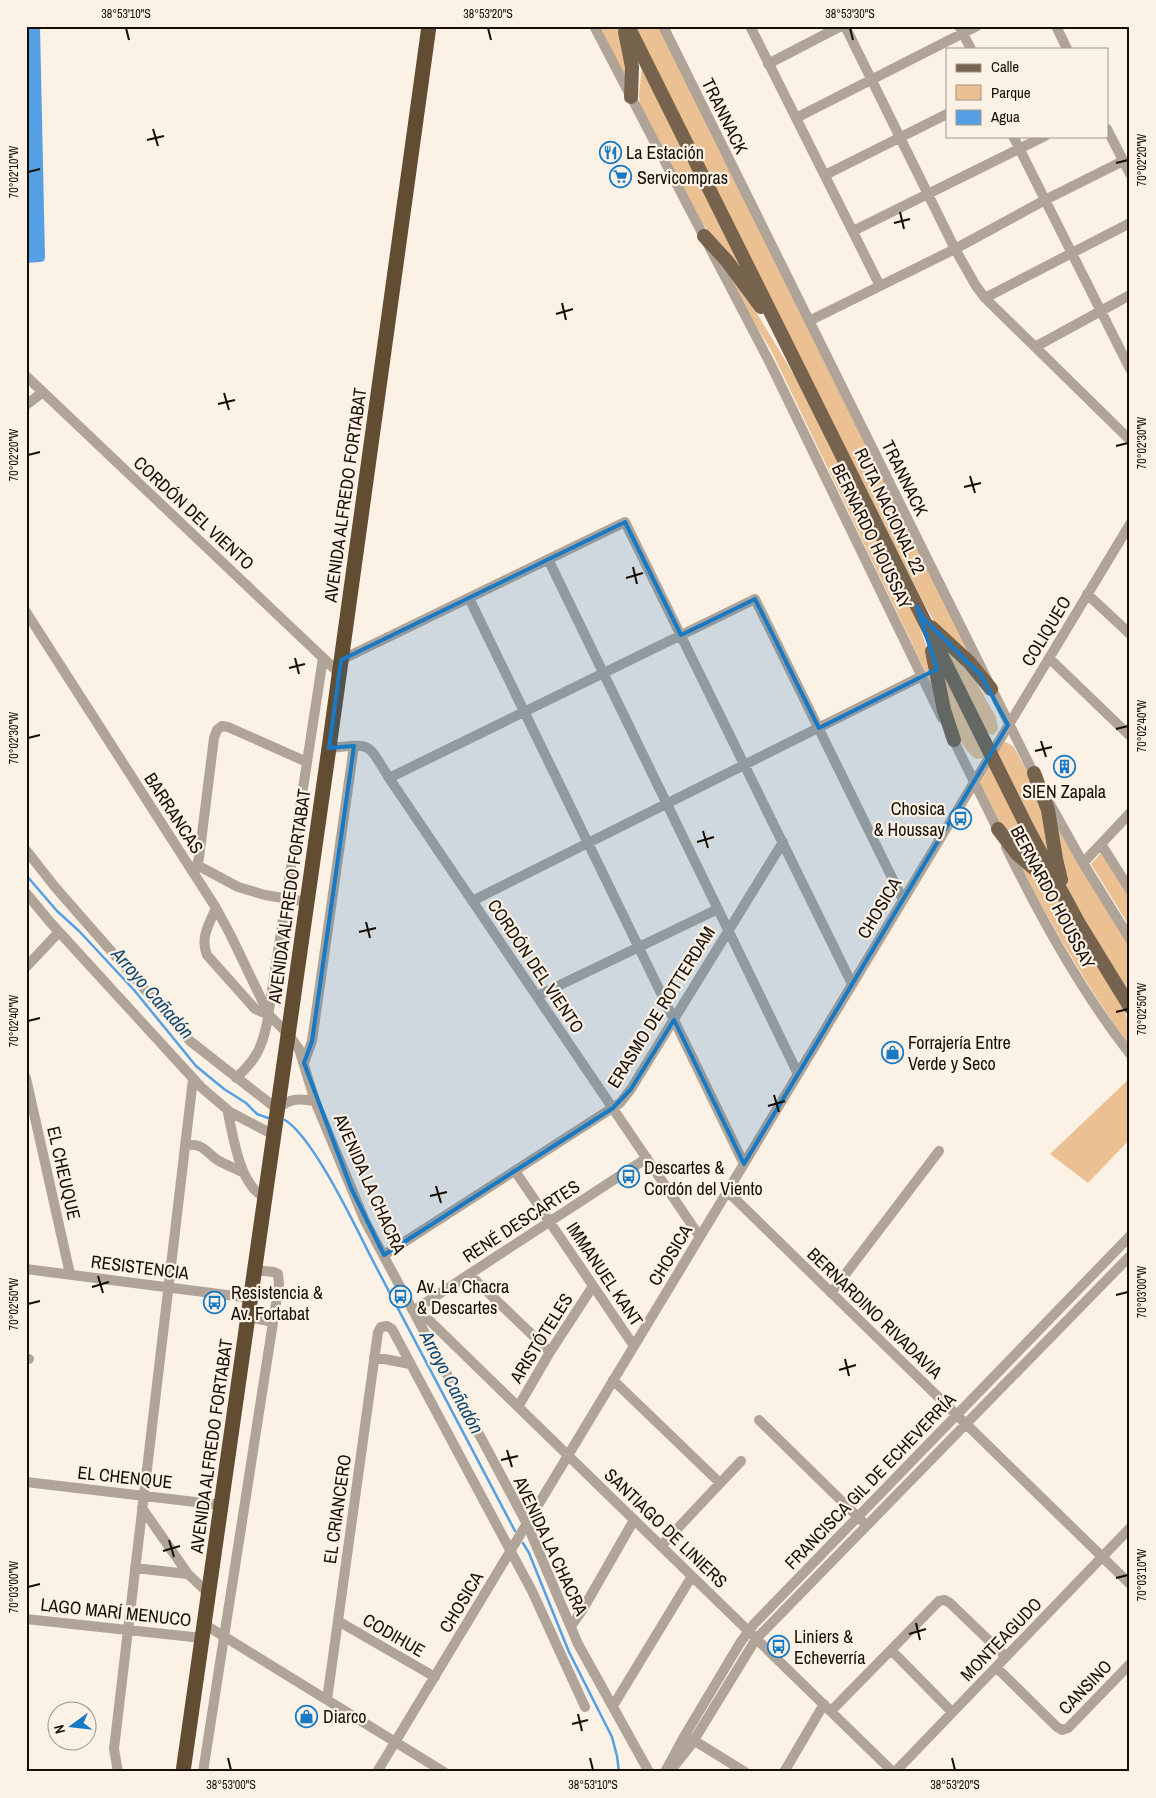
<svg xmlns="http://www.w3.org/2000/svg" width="1156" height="1798" viewBox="0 0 1156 1798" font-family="'Archivo Narrow',sans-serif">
  <rect width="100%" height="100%" fill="#fcf1e5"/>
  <path fill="#ebc193" d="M599 26H620L622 34 628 82Z
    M635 26H659L970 653 935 622 924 604Z
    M642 65 757 296 701 221 640 105 639 94Z
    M722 261 732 272 797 380 916 619 933 663 940 702 772 352 748 312Z
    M938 640 972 675 996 717 998 729 993 735 987 733Z
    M938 658 985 755 983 758 976 759C952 744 944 685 938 658Z
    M1006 742 1014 747 1040 796 1057 875 997 753 1002 744Z
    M990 766 1049 878 1006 835 980 783Z
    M1052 813 1099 898 1130 946V996C1106 957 1076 918 1063 874 1057 855 1055 833 1052 813Z
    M1101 853 1130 899V927L1091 864Z
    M1015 856 1052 888 1124 1011 1130 1025V1047C1087 986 1050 923 1015 856Z
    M1130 1078V1139L1088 1183 1050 1154Z"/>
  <path fill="#55a0e5" d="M26 26H40L45 257 44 261 40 262 26 263Z"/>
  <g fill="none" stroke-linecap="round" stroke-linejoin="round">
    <path stroke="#55a0e5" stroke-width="2.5" d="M26 875 57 911 79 931 134 990 196 1066 224 1089 246 1103 257 1114 268 1118
      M285 1120C314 1138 356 1228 373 1261 421 1351 468 1441 515 1531
      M523 1543 529 1553 569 1652 612 1737 617 1756 619 1772"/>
    <path stroke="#afa497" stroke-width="10" d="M594 26 770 363 942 718
      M663 26 1036 778
      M750 26 880 286
      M845 26 955 249 976 286 985 298 1130 440
      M959 26 971 49
      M1056 26 1067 49
      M768 64 841 26
      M796 118 977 26
      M1107 129 1130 174
      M1013 136 1130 369
      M825 175 947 114
      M853 231 1045 136
      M985 298 1130 223
      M809 321 955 249 1045 200 1123 161
      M1035 347 1130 295
      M26 376 339 673
      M26 405 43 392
      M548 559 798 1074
      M1087 594 1130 634
      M469 598 744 1164
      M26 612 216 908 231 936 269 1015 288 1034 299 1049 315 1101 365 1221 527 1524 578 1644 649 1772
      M1049 658 1130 736
      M341 660 625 522 852 984
      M951 735 1000 834
      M329 748C373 744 366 741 389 778L700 1237
      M389 778 755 599 903 900
      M1050 804 1083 863 1130 939
      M1101 844 1130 890
      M1006 847C1041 919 1080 990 1130 1054
      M26 850 55 887 190 1041 277 1109C292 1097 298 1099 315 1101
      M1083 863 1130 813
      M197 865 238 887 265 895 307 902
      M194 874 199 858 214 738 217 730 222 726 228 727 307 762
      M26 893 50 922 201 1087 230 1112 274 1135
      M472 901 922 676
      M216 908C209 924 200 938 207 955L255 1009 269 1015
      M26 967 59 932
      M537 996 718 909
      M304 1063 312 1041 354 746
      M26 1078 70 1274
      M236 1078C255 1061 262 1048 267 1023L323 658
      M227 1109C234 1137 238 1183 265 1198
      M185 1145C204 1143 205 1152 219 1161 227 1165 236 1169 244 1173
      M515 1171 634 1346
      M727 1191 1130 1584
      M384 1255 620 1103 631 1089 783 842
      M26 1269 250 1298
      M469 1274 550 1352
      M831 1293 939 1151
      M413 1311 430 1321 893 1772
      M413 1311 647 1158
      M248 1317 273 1322
      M374 1357 410 1364
      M26 1358 29 1359
      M613 1380 720 1483
      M518 1407 550 1352 593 1286
      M759 1420 862 1521
      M26 1482 221 1505
      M142 1508 188 1574 209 1594
      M661 1546 741 1461
      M135 1568 188 1574
      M26 1619 202 1638
      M338 1621 435 1677
      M204 1624 444 1772
      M571 1626 583 1609 634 1520
      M891 1650 952 1712
      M996 1667 1057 1727 1062 1730 1068 1728 1130 1664
      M327 1700 378 1332 381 1327 387 1326 392 1329 532 1591 585 1707
      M613 1706 692 1576
      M831 1711 939 1601 945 1600 950 1603 1006 1657
      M690 1738 745 1772
      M672 1769 691 1745 756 1639 1130 1256
      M118 1772 114 1749 193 1079
      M203 1772 279 1284 278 1274 274 1272 254 1270
      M377 1772 1130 524
      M665 1772 685 1735 740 1643 754 1624 1130 1236
      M784 1772 824 1704
      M895 1772 1130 1528"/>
    <path stroke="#76634d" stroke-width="14" d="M628 26 1028 829 1078 922 1130 1007
      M625 32 632 67 631 97
      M704 236 727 261 761 307
      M931 627 969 662 991 689
      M932 651 944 710 954 740
      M1034 773 1048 810 1056 859 1061 880
      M998 829 1017 854 1052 884"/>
    <path stroke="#624c32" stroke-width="15" d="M183 1772 329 748 429 26"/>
  </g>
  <path fill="#1879c5" fill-opacity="0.2" stroke="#1879c5" stroke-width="4" stroke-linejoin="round" d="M625 522 681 635 755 599 819 728 937 669 917 607 923 618 981 675 1008 725 744 1164 674 1020 631 1089 613 1108 384 1255 351 1188 304 1063 312 1041 354 746 329 748 341 660Z"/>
  <path fill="none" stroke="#170e05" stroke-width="2" d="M126 28 129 40M488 28 491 40M850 28 853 40M153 129 158 146M147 140 164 136M1116 163 1128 160M28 172 40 169M900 212 904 229M894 223 910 219M562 303 566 320M556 314 573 309M224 393 229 410M218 404 235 400M1116 446 1128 443M28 455 40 452M970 476 975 493M964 487 981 483M633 567 637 584M626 578 643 573M295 658 299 674M289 668 305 664M1116 729 1128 726M28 738 40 735M1041 741 1046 757M1035 751 1052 747M703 831 708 848M697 842 714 837M366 922 370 938M359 932 376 928M1116 1012 1128 1009M28 1021 40 1018M774 1095 779 1112M768 1106 785 1101M436 1186 441 1203M430 1196 447 1192M98 1276 103 1293M92 1287 109 1282M1116 1295 1128 1292M28 1304 40 1301M845 1359 849 1376M839 1370 856 1365M507 1450 512 1467M501 1460 518 1456M169 1540 174 1557M163 1551 180 1546M1116 1578 1128 1575M28 1587 40 1584M916 1623 920 1640M909 1634 926 1629M578 1714 582 1731M572 1724 588 1720M228 1758 231 1770M590 1758 593 1770M952 1758 955 1770"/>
  <defs>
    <symbol id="restaurant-ring" viewBox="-11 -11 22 22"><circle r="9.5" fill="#fcf1e5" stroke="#1879c5" stroke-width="1.5"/><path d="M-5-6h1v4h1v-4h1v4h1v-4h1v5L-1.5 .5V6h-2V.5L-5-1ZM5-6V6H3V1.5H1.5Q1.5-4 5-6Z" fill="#1879c5"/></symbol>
    <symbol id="supermarket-ring" viewBox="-11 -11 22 22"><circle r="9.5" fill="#fcf1e5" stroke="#1879c5" stroke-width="1.5"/><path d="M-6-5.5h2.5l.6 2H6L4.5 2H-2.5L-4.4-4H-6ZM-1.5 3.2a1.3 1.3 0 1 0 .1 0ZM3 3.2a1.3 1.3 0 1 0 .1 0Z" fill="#1879c5"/></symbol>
    <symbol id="building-ring" viewBox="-11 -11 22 22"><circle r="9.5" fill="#fcf1e5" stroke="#1879c5" stroke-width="1.5"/><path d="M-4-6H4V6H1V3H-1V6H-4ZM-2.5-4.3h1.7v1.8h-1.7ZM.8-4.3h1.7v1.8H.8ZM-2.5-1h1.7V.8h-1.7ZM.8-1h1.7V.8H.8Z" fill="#1879c5"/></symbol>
    <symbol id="bus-ring" viewBox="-11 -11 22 22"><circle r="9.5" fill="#fcf1e5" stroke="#1879c5" stroke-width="1.5"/><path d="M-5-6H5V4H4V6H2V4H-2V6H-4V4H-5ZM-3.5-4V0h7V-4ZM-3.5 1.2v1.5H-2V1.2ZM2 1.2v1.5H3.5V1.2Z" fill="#1879c5"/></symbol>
    <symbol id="shop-ring" viewBox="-11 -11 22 22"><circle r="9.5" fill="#fcf1e5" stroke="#1879c5" stroke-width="1.5"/><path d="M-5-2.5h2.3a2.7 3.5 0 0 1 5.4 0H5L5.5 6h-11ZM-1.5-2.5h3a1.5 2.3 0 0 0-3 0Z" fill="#1879c5"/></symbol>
  </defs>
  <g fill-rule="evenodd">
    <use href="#restaurant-ring" x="598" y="140" width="25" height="25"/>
    <use href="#supermarket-ring" x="608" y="164" width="25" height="25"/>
    <use href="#building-ring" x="1052" y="754" width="25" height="25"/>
    <use href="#bus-ring" x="948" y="806" width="25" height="25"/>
    <use href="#shop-ring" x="880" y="1040" width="25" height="25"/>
    <use href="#bus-ring" x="616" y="1164" width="25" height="25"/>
    <use href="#bus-ring" x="388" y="1284" width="25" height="25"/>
    <use href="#bus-ring" x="202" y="1290" width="25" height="25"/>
    <use href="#bus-ring" x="766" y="1634" width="25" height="25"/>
    <use href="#shop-ring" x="294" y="1704" width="25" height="25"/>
  </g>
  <g text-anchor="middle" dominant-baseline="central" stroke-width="4.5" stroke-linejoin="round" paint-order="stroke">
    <g font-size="18" fill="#170e05" stroke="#fcf1e5">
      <text transform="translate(725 116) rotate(64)">TRANNACK</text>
      <text transform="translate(905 478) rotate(64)">TRANNACK</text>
      <text transform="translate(345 495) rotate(-82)">AVENIDA ALFREDO FORTABAT</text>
      <text transform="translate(890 511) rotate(64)">RUTA NACIONAL 22</text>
      <text transform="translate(194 513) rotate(43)">CORDÓN DEL VIENTO</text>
      <text transform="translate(872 536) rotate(64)">BERNARDO HOUSSAY</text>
      <text transform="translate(1046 631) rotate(-59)">COLIQUEO</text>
      <text transform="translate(174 813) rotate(57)">BARRANCAS</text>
      <text transform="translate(289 896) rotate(-82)">AVENIDA ALFREDO FORTABAT</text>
      <text transform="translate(1053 897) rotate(62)">BERNARDO HOUSSAY</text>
      <text transform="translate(879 908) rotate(-59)">CHOSICA</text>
      <text transform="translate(536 966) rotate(56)">CORDÓN DEL VIENTO</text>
      <text transform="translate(661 1007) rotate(-58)">ERASMO DE ROTTERDAM</text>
      <text transform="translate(64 1173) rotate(77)">EL CHEUQUE</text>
      <text transform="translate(370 1184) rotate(66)">AVENIDA LA CHACRA</text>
      <text transform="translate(521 1221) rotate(-33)">RENÉ DESCARTES</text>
      <text transform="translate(670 1255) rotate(-59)">CHOSICA</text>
      <text transform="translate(140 1267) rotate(7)">RESISTENCIA</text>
      <text transform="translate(605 1274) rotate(56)">IMMANUEL KANT</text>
      <text transform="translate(875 1313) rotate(44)">BERNARDINO RIVADAVIA</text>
      <text transform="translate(541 1338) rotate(-58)">ARISTÓTELES</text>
      <text transform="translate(211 1446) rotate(-82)">AVENIDA ALFREDO FORTABAT</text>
      <text transform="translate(125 1477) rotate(6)">EL CHENQUE</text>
      <text transform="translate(870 1481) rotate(-46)">FRANCISCA GIL DE ECHEVERRÍA</text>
      <text transform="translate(337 1509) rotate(-82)">EL CRIANCERO</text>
      <text transform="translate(666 1528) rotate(44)">SANTIAGO DE LINIERS</text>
      <text transform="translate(551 1546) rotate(65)">AVENIDA LA CHACRA</text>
      <text transform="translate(461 1602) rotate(-59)">CHOSICA</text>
      <text transform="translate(116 1612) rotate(6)">LAGO MARÍ MENUCO</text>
      <text transform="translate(394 1635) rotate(30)">CODIHUE</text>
      <text transform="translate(1001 1639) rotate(-46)">MONTEAGUDO</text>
      <text transform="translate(1085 1687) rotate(-46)">CANSINO</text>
    </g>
    <g font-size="18" fill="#170e05" stroke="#fcf1e5" text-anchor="start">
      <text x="626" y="152">La Estación</text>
      <text x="637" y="177">Servicompras</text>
      <text x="1064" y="791" text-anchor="middle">SIEN Zapala</text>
      <text x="945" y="808" text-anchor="end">Chosica<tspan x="945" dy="21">&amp; Houssay</tspan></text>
      <text x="908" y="1042">Forrajería Entre<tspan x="908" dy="21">Verde y Seco</tspan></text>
      <text x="644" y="1167">Descartes &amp;<tspan x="644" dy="21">Cordón del Viento</tspan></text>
      <text x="417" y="1286">Av. La Chacra<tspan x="417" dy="21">&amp; Descartes</tspan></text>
      <text x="231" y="1292">Resistencia &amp;<tspan x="231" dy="21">Av. Fortabat</tspan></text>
      <text x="794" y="1636">Liniers &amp;<tspan x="794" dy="21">Echeverría</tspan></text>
      <text x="323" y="1716">Diarco</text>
    </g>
    <g font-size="19" font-style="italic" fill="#0e4572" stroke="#fcf1e5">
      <text transform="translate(153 993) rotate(49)">Arroyo Cañadón</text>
      <text transform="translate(452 1382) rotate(62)">Arroyo Cañadón</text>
    </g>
  </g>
  <rect width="1156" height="1798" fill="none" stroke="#fcf1e5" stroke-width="55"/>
  <rect x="946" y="48" width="162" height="90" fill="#fcf1e5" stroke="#a0968b"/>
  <rect x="956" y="64" width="25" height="8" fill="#76634d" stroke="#a0968b"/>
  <text x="991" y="72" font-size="15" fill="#170e05">Calle</text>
  <rect x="956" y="85" width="25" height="15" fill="#ebc193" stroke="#a0968b"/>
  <text x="991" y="98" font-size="15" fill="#170e05">Parque</text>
  <rect x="956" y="110" width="25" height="15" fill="#55a0e5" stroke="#a0968b"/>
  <text x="991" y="122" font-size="15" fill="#170e05">Agua</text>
  <g transform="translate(72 1726) rotate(255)"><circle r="24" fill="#fcf1e5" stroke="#a0968b"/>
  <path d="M0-4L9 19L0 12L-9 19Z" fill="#1879c5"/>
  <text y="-8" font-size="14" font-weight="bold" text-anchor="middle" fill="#170e05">N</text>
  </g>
  <rect x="28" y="28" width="1100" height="1742" fill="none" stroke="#170e05" stroke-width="2"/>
  <g font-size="12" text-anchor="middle" fill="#170e05">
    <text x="126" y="18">38°53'10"S</text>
    <text x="488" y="18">38°53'20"S</text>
    <text x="850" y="18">38°53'30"S</text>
    <text transform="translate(1142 160) rotate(-90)" y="4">70°02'20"W</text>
    <text transform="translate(14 172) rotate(-90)" y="4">70°02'10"W</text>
    <text transform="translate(1142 443) rotate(-90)" y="4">70°02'30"W</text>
    <text transform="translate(14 455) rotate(-90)" y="4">70°02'20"W</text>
    <text transform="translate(1142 726) rotate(-90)" y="4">70°02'40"W</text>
    <text transform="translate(14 738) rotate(-90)" y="4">70°02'30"W</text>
    <text transform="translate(1142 1009) rotate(-90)" y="4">70°02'50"W</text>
    <text transform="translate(14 1021) rotate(-90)" y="4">70°02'40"W</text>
    <text transform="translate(1142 1292) rotate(-90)" y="4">70°03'00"W</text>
    <text transform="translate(14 1304) rotate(-90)" y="4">70°02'50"W</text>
    <text transform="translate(1142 1575) rotate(-90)" y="4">70°03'10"W</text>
    <text transform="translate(14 1587) rotate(-90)" y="4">70°03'00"W</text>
    <text x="231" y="1789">38°53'00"S</text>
    <text x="593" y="1789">38°53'10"S</text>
    <text x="955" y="1789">38°53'20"S</text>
  </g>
</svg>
